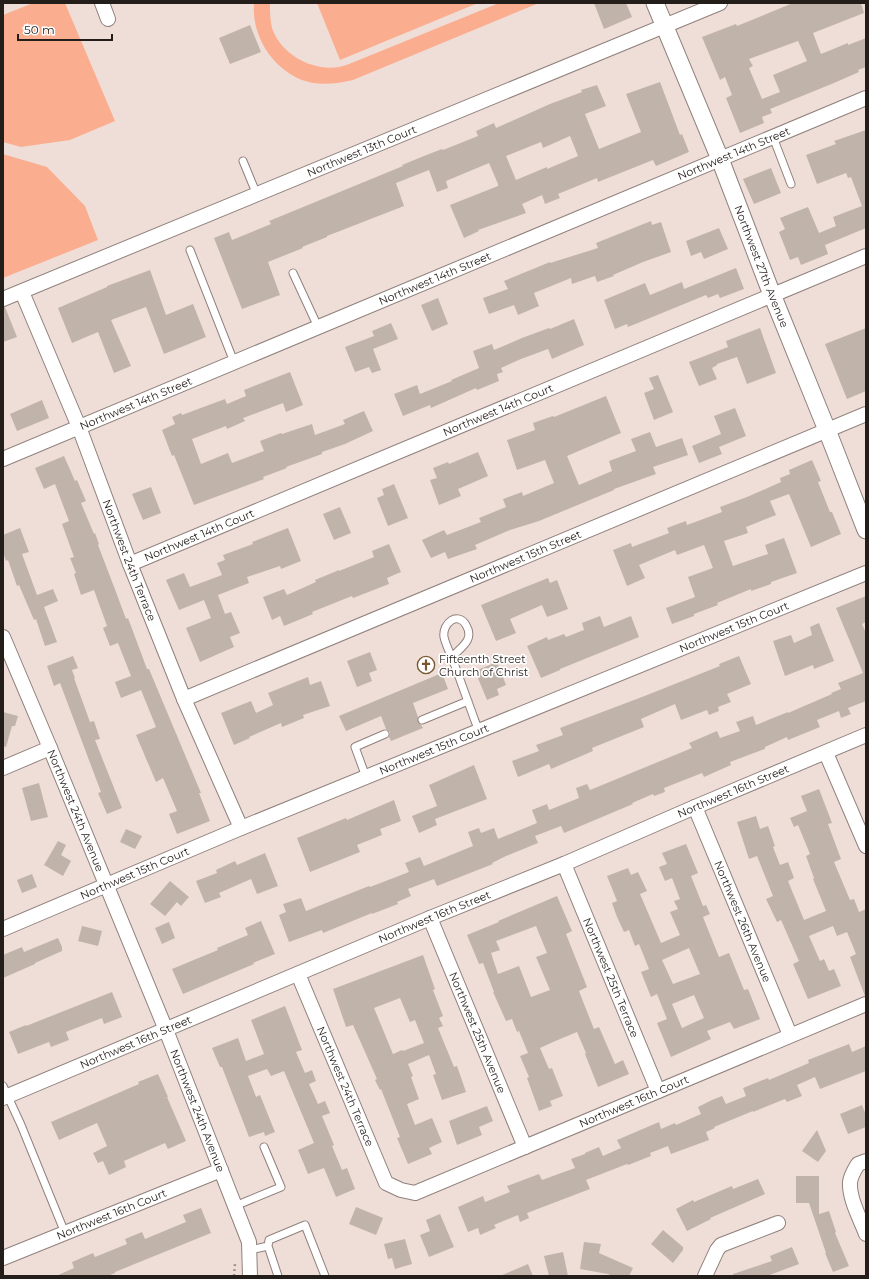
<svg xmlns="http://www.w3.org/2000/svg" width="869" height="1279" viewBox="0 0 869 1279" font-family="Montserrat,sans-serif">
  <rect width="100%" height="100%" fill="#efded8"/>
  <path fill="#fbae8f" d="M33 3H65L115 121 70 140 21 147 3 142V15Z
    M254 3H270C270 12 270 22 273 31 284 56 313 71 339 67 344 66 349 64 354 62L499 3H539L353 80C340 83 327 85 313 83 277 76 251 39 254 3Z
    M317 3H478L340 60Z
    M3 154 47 167 85 206 98 240 3 278Z"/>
  <path fill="#c0b3aa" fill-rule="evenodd" d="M594 3H626L632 17 604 29Z
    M793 3H861L864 13 813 33 821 54 848 43V45L866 38V67L858 70 859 72 834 83 770 109 772 113 762 117 764 123 740 133 726 98 732 95 725 77 720 80 702 37 736 24 737 26ZM798 41 807 61 773 75 780 92 762 99 749 68 753 66 749 59Z
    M250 25 261 52 230 64 219 38Z
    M660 82 680 135 682 134 689 152 656 166 653 160 598 182 597 178 558 194 560 198 545 204 542 195 522 204 526 213 478 230 479 231 464 238 450 205 498 186V184L489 163 446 181 448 188 437 192 429 170 396 183 404 206 327 236V237L302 247 303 248 268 262 280 295 242 309 214 238 229 232 232 240 271 224 269 221 403 166 402 165 424 156 442 149 443 150 478 136 476 131 494 123 496 128 550 104 582 92 581 90 597 85 606 106 585 114 599 149 641 132 626 94ZM570 136 578 156 547 169V167L516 180 506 156 541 142 543 148Z
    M866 130V228L825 245 828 254 801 265 798 257 790 260 779 232 785 229 780 218 808 207 819 233 836 226 833 217 862 206 851 177 848 178 846 173 817 184 806 155 836 144 834 141Z
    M771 168 781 193 754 204 743 179Z
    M651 221 652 225 661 222 671 252 643 262 613 275 614 276 597 282 595 276 572 284 571 278 534 293 539 306 518 315 514 305 489 314 483 298 508 289 504 281 550 262V263L598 248 596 243Z
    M719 228 728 249 704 259 701 252 691 256 686 241Z
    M736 268 744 289 720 298 718 294 708 298 706 295 628 327 627 324 615 329 604 300 645 283 650 295 682 282 684 289Z
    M150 270 166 315 193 304 206 337 164 354 146 307 111 320 131 366 114 373 98 332 72 343 58 308 107 287V286Z
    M438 298 448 324 432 331 421 305Z
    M3 307H5L17 337 3 342Z
    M574 319 584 345 552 359 548 349 521 359 501 368 503 372 497 374 499 381 477 390 476 388 431 408 430 405 403 416 394 394 417 385 420 394 452 381 451 380 479 368 473 351 492 344 494 350 522 338 549 328 550 329Z
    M391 323 398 339 373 349 381 370 372 373 369 367 355 372 345 347 374 336 372 331Z
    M760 328 776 373 747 384 737 357 717 364V365L712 368 717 379 699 386 689 362 728 347 726 341Z
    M866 328V391L847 399 825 344Z
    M290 372 303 405 286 412 283 403 243 418 245 421 227 429 226 426 192 439 201 464 228 453 232 463 264 451 260 441 281 433 282 434 312 424 315 435 345 424 343 420 364 411 373 431 345 444 322 452V454L286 467 287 468 263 477 264 479 194 505 174 455 172 456 162 430 175 424 172 417 181 413 182 415 225 399 227 404 246 396 244 390Z
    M658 375 673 412 654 420 644 393 654 389 649 378Z
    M606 396 621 433 567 456 579 485 612 471 609 461 636 451 631 439 650 432 656 447 682 438 688 455 653 467 656 474 614 489V490L539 521 510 530 475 545 477 549 448 559 445 552 431 558 422 540 444 530 447 535 481 522 479 518 506 507 503 499 522 492 523 496 554 483 545 460 517 470 507 440 535 430 533 423 553 416 554 417Z
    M42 400 49 418 17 431 10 414Z
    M735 408 746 436 719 447 722 454 699 463 692 446 721 434 714 416Z
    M478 452 488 476 458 489 461 496 439 505 430 480 437 478 433 468 448 462 449 464Z
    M64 456 75 481 77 480 86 501 81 503 94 534 95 533 99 544 98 545 116 592 126 619 128 618 147 669H149L201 793H199L210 821 177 834 169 814 177 811 163 778 156 782 136 735 156 727 141 690 121 698 115 682 131 676 118 643 110 646 103 628 107 626 94 590 81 595 74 574 76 573 70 558 74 557 62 524 69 521 55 484 44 489 35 468Z
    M812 460 821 481 818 482 830 512H832L841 534 811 547 789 494 770 501 776 515 746 527 748 533 724 541 733 566 768 554 765 545 784 538 797 573 771 582V584L751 591V589L717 603 718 605 694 614V616L672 624 666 608 695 597 688 577 713 568 704 545 677 555 675 550 639 565 645 578 627 586 613 550 631 543 632 547 669 533 667 528 686 521 687 525 722 512 720 507 747 497 781 482 780 478 790 474 789 470Z
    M394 484 408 518 388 526 377 498 384 495 382 489Z
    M151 487 161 513 143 520 132 494Z
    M340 507 351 533 334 540 323 514Z
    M20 528 29 552 22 554 37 595 53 589 58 601 44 607 57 642 45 646 36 619 34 620 19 585 17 586 8 560 6 561 3 552V535Z
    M288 528 301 561 281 569 280 566 247 577 249 583 218 595 225 614 231 612 240 633 230 637 234 647 200 662 186 628 211 618 204 600 179 610 166 580 184 573 190 587 222 575 217 563 225 560 223 555 253 544 252 542Z
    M389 544 401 572 387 578 389 584 353 598 352 596 312 612 313 614 284 626 280 616 272 620 263 597 284 589 287 595 316 582 315 580 339 570V571L374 557 372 551Z
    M548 578 550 583 557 580 568 609 547 617 542 605 510 619 516 633 496 641 481 605Z
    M866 596V622L862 624 866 633V701L848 708 851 714 841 718 839 711 817 720 820 727 788 740 787 737 765 747V749L730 762 731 765 704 777 702 773 664 788 665 792 654 796 653 794 632 803 633 804 564 833 561 826 535 836 538 843 506 856 492 863 493 864 437 886 434 879 408 889 411 896 397 902 398 904 372 914V913L323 933 322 930 289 942 279 915 286 912 283 904 301 898 306 911 369 886 370 887 409 872 405 863 420 857 424 866 473 846 468 832 479 828 481 833 494 828 498 839 537 823 532 810 547 804 549 810 579 798 576 788 587 784 590 790 692 748 689 743 717 731 720 738 740 731 736 722 753 716 756 725 788 712V713L832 694 831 693 841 689 838 683 863 673 836 608Z
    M600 616 604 627 631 616 639 637 560 669V670L541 678 527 646 547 637 548 640 564 634 566 637 584 630 582 623Z
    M819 623 834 661 814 669 813 665 785 676 773 641 791 635 794 643 812 635 810 627Z
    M370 652 377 670 369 673 372 681 357 687 347 661Z
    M73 656 78 668 72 670 75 678H74L90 722 94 721 100 739 95 740 122 808 107 814 98 793 101 792 60 683 54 686 47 666Z
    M739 656 751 684 727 694 731 702 718 707 719 711 709 715 707 710 681 720 675 704 641 719 644 727 592 748 593 751 551 769 549 764 518 777 512 761 539 751 536 745 563 735 560 728 642 697 720 666 719 664Z
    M497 662 506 685 497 689 499 695 487 700 475 671Z
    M442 673 448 689 413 703 418 717V722L421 725 423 728 391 741 389 737 390 732 386 729 381 716 346 731 339 716Z
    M308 677 310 685 321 681 330 706 303 715 304 718 282 727 281 723 249 737 250 738 234 745 221 713 251 701 256 713 273 705 268 693Z
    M3 712 18 716 15 726H12L6 747 3 746Z
    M474 765 487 799 435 819 437 825 419 833 412 816 437 806 429 785Z
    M39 783 48 817 31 821 22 788Z
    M819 789 832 823 828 824 841 859 834 862 850 900 854 899 859 912 866 909V996H865L850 957 856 954 847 932 837 936 833 926 809 936 820 961 824 959 829 971 834 969 841 986 808 999 793 964 799 961 781 920 777 922 766 899 773 896 757 856 749 859 737 822 756 816 760 829 768 826 775 846 773 847 780 865 788 862 794 878 788 881 804 920 826 911 813 879 814 878 806 856 810 854 798 825 794 827 790 818 807 811 801 796Z
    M394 800 401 821 380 829 382 835 357 845 360 852 310 872 297 838 346 818 347 820Z
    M126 829 142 836 135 849 120 842Z
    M58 841 66 845 61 855 71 861 63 876 44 865Z
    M686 844 698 873 691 876 703 906 706 905 710 914 703 917 719 957 729 953 744 990 748 989 760 1019 734 1029 730 1022 707 1031 711 1039 671 1057 657 1023 667 1019 657 994 651 997 641 972 649 969 639 944 635 946 629 930 624 932 617 917 612 903 617 901 607 876 628 868 631 875 638 872 647 891 640 894 661 943 680 935 670 912 678 909 674 901 680 899 672 878 665 881 659 867 667 864 662 853ZM689 948 700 974 673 984 662 960ZM694 995 704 1018 682 1028 672 1004Z
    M265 853 278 886 257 894 251 879 219 893 221 897 205 903 196 881 217 873 216 870 235 861 237 865Z
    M32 874 37 887 22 893 17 880Z
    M170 881 189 897 181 906 177 902 165 916 150 904Z
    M557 896 572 931 566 934 587 987 579 991 584 1004 594 1029 599 1027 615 1064 623 1060 629 1074 598 1087 585 1054 586 1053 577 1032 553 1042 540 1048 549 1069 552 1068 563 1096 550 1101 552 1106 539 1111 527 1078 529 1077 520 1056 528 1053 519 1031 517 1032 512 1019 506 1021 493 992H494L483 963 479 964 467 935 499 922 498 921ZM536 926 547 953 536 957 550 990 531 997 519 966 498 974 491 953 500 950 496 941Z
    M261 921 275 954 253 963 254 964 183 994 172 969 218 950 217 948 248 935 245 928Z
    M169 922 175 938 162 944 155 928Z
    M82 926 102 931 98 946 78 941Z
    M58 938 62 947V951L35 963V964L3 978V955L22 947 24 952Z
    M423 955 435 989 433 990 443 1016 439 1018 443 1026 438 1028 454 1067 457 1066 466 1092 442 1100 433 1075 436 1074 429 1055 408 1064 413 1076 411 1077 419 1099 407 1104 415 1125 432 1118 442 1142 429 1148 432 1154 408 1164 397 1138 400 1137 381 1089 380 1090 375 1080 377 1079 353 1025 346 1027 333 989ZM400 998 410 1022 415 1020 424 1043 403 1051 402 1050 393 1054 374 1008Z
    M112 992 122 1017 104 1024 102 1018 66 1032 69 1040 51 1047 49 1042 18 1054 9 1032 26 1025V1026Z
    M285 1006 302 1050 296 1052 305 1073 312 1070 316 1081 309 1084 318 1104 325 1101 330 1113 322 1116 334 1145 332 1146 342 1170 347 1168 355 1189 336 1197 324 1168 308 1174 298 1150 314 1143 284 1071 271 1076 267 1069 248 1076 256 1097 260 1095 275 1132 265 1136 264 1132 249 1137 222 1067H220L212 1048 238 1038 246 1061 264 1054 251 1020Z
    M849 1044 852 1052 866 1046V1071L820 1089 815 1077 797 1085 802 1096 787 1102 785 1099 753 1112V1111L714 1127 715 1128 706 1132 709 1140 671 1154 668 1146 650 1153 651 1156 628 1165 627 1164 586 1180 590 1189 527 1213 529 1218 520 1222 518 1215 494 1225 496 1228 480 1235 478 1228 468 1232 458 1207 483 1196 485 1202 510 1192 507 1186 539 1174 542 1180 575 1168 571 1159 585 1154V1153L599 1147 603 1156 621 1148 617 1140 659 1122 661 1129 675 1123 676 1125 701 1114 698 1107 712 1100 722 1096 726 1104 746 1096 743 1088 768 1078 769 1080 809 1063 808 1060Z
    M158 1074 168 1097H167L186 1141 168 1149 165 1143 124 1161 126 1167 109 1175 103 1161 98 1163 93 1153 107 1146 97 1123 59 1140 51 1122 139 1084 138 1082Z
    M862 1105 866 1115V1127L848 1134 840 1114Z
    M487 1106 493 1121 479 1127 482 1135 457 1145 449 1121Z
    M817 1130 826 1151 818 1162 802 1151Z
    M796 1176H819V1214L829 1211 836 1232 835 1233 849 1266 833 1272 825 1253H826L809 1203H796Z
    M758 1179 765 1194 710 1218 711 1219 687 1231 676 1209 693 1200 694 1202 732 1186 733 1189Z
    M356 1207 383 1218 376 1235 349 1224Z
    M201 1208 211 1233 115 1272V1273L108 1276H56L74 1268 72 1262 93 1253 95 1257 127 1244 125 1239 142 1232 145 1239 186 1222 183 1215Z
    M440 1214 454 1247 429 1257 420 1235 430 1231 426 1220Z
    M663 1230 683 1247V1250L673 1263 651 1244Z
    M405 1239 412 1264 395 1269 392 1258 388 1259 384 1244Z
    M584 1242 601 1244 599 1253 633 1268 629 1276H612L608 1274 580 1269Z
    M792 1247 799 1264 767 1276H733V1274L772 1261 770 1256Z
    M563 1252 568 1276H549L544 1256Z
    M528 1264 533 1276H500Z"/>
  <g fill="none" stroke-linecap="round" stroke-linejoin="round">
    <defs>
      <path id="service" d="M773 137 791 184
        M243 161 257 195
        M190 250 234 362
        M293 273 318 327
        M452 657C461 647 475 640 466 625 458 611 442 623 444 637 446 646 451 655 454 663 461 682 468 702 475 721L479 731
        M422 720 468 701
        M366 777 355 747 385 734
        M3 1086 21 1125 65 1233
        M235 1206 281 1187 264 1147
        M250 1250 268 1246
        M278 1276 268 1246 269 1240 305 1225 325 1276"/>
      <g id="minor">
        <path d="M102 3 108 19"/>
        <path id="s1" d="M22 292 79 427 130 564 184 699 241 828"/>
        <path id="s2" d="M3 299 720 3"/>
        <path id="s3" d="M3 459 866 98"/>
        <path id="s4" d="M130 564 866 256"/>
        <path id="s5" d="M3 637 50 748 166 1030 249 1242 250 1276"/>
        <path id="s6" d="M184 699 866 414"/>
        <path d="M826 753 866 846"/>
        <path d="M3 768 50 748"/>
        <path id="s7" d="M695 807 790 1035"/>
        <path id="s8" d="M564 864 658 1091"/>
        <path id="s9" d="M430 918 525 1147"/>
        <path id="s10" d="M3 929 241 828 866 573"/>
        <path id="s11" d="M298 974 386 1183 401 1190 415 1193 866 1004"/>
        <path id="s12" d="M3 1098 430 918 564 864 695 807 866 735"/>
        <path d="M866 1161 858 1164C855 1169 851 1175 850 1182 849 1199 860 1218 866 1234"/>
        <path id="s13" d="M3 1258 221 1170"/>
        <path d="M705 1276 717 1250 721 1245 778 1223"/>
      </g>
      <g id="tertiary">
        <path id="s14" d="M655 3 720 159 769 287 827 430 866 530"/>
      </g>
    </defs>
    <use href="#service" stroke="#90817c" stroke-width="9"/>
    <use href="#minor" stroke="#90817c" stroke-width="16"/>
    <use href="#tertiary" stroke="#90817c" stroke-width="19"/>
    <path stroke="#a0948f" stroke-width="2.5" stroke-dasharray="2 3" stroke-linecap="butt" d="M234 1276 235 1264"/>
    <use href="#service" stroke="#fff" stroke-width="7"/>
    <use href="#minor" stroke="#fff" stroke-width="14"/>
    <use href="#tertiary" stroke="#fff" stroke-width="17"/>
  </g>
  <defs>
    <symbol id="church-ring" viewBox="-11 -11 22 22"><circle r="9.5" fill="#fff" stroke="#79582f" stroke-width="1.5"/><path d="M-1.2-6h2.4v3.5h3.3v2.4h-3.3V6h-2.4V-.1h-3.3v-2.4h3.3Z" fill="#79582f"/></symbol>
  </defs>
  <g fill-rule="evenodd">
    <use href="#church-ring" x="416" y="655" width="20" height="20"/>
  </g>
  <g text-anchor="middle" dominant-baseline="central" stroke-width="3.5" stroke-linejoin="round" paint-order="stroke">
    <g font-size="11" fill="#241e1b" stroke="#fff">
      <text stroke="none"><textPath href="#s2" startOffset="388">Northwest 13th Court</textPath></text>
      <text stroke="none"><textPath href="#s3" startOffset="792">Northwest 14th Street</textPath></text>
      <text stroke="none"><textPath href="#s14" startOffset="284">Northwest 27th Avenue</textPath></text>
      <text stroke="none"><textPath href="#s3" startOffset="468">Northwest 14th Street</textPath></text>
      <text stroke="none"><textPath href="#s3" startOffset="144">Northwest 14th Street</textPath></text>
      <text stroke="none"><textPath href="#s4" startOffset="399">Northwest 14th Court</textPath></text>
      <text stroke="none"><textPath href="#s4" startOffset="75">Northwest 14th Court</textPath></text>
      <text stroke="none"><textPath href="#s6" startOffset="370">Northwest 15th Street</textPath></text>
      <text stroke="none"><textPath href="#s1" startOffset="289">Northwest 24th Terrace</textPath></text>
      <text stroke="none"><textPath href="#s10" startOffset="791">Northwest 15th Court</textPath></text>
      <text stroke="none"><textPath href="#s10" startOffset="467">Northwest 15th Court</textPath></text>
      <text stroke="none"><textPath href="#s12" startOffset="792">Northwest 16th Street</textPath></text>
      <text stroke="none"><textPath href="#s5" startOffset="188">Northwest 24th Avenue</textPath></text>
      <text stroke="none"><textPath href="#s10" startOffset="143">Northwest 15th Court</textPath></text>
      <text stroke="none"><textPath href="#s12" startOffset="468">Northwest 16th Street</textPath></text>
      <text stroke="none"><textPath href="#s7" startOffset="124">Northwest 26th Avenue</textPath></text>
      <text stroke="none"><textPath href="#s8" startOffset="123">Northwest 25th Terrace</textPath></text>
      <text stroke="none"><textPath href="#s9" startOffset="124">Northwest 25th Avenue</textPath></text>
      <text stroke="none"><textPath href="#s12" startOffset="144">Northwest 16th Street</textPath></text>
      <text stroke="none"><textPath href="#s11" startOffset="122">Northwest 24th Terrace</textPath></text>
      <text stroke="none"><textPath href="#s11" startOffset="495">Northwest 16th Court</textPath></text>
      <text stroke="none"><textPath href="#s5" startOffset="512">Northwest 24th Avenue</textPath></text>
      <text stroke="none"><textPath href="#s13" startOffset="117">Northwest 16th Court</textPath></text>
    </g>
    <g font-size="11" fill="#241e1b" stroke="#fff" text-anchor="start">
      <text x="439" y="659">Fifteenth Street<tspan x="439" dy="13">Church of Christ</tspan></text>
    </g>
  </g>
  <rect width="869" height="1279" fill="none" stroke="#241e1b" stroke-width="8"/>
  <path d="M18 34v6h94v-6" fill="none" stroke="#241e1b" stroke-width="2"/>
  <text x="24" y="34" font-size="12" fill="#241e1b" stroke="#ffffff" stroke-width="3" paint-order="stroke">50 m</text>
</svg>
